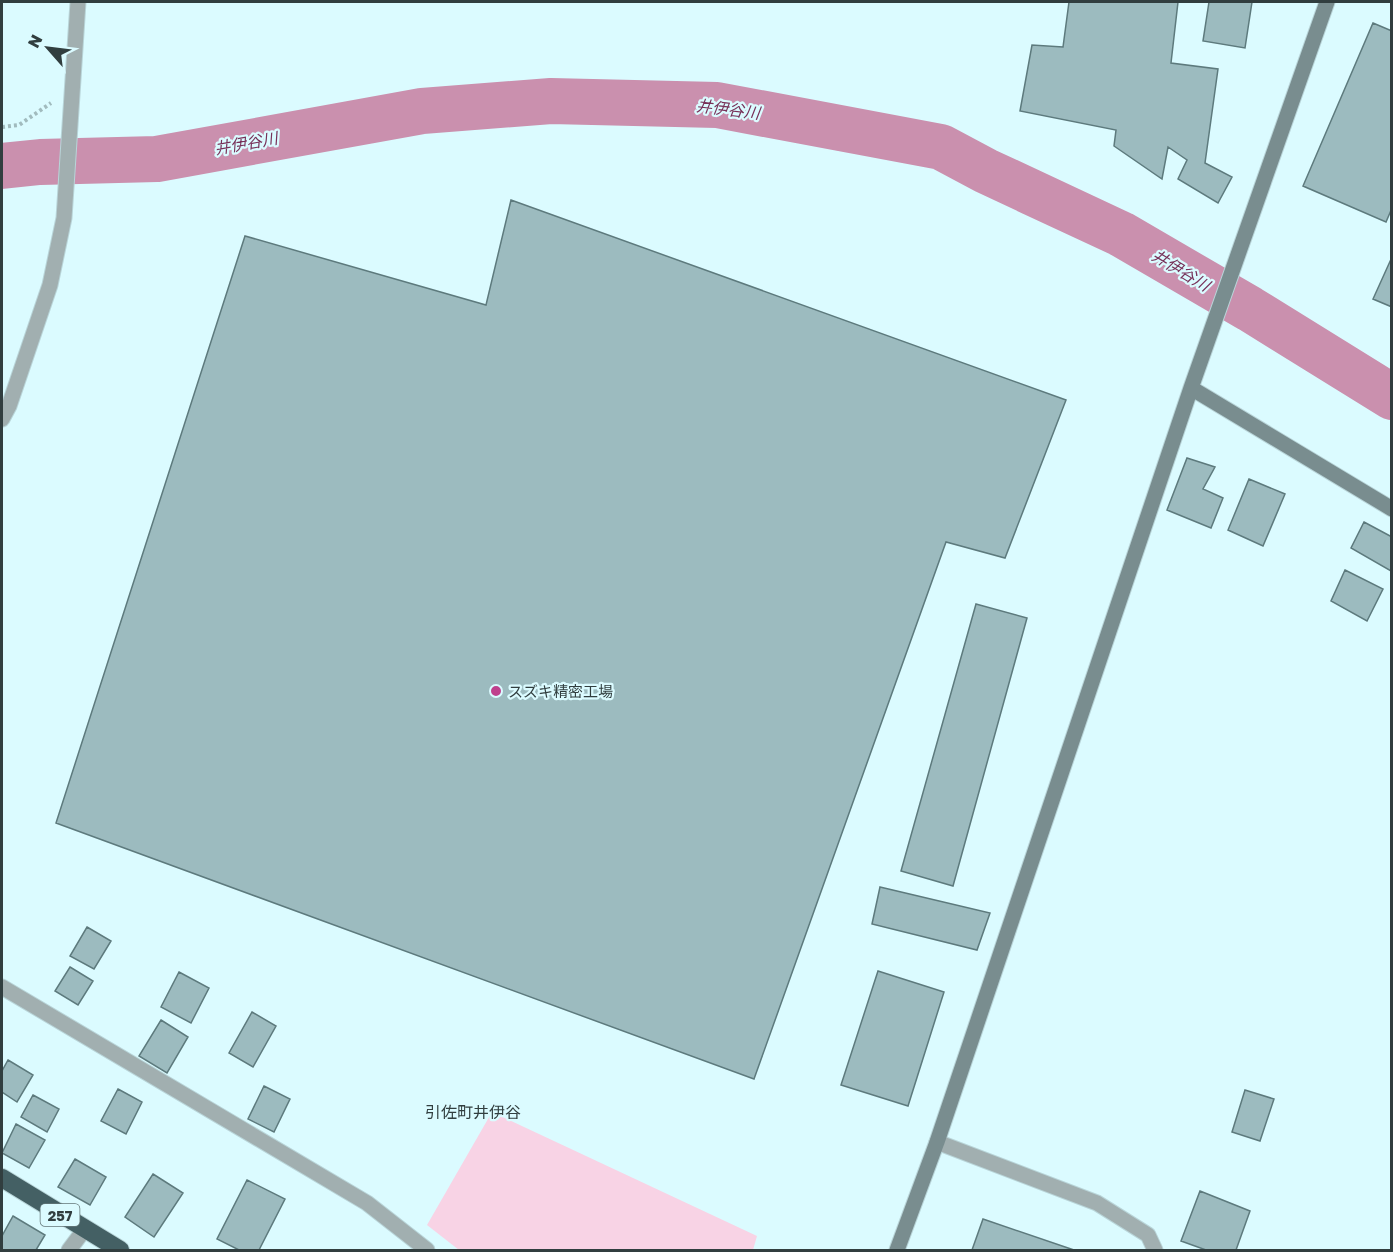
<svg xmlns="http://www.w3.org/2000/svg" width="1393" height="1252" viewBox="0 0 1393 1252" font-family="'Golos Text','Noto Sans JP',sans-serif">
  <rect width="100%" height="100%" fill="#dbfbff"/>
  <path fill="#f8d3e5" d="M492 1112 757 1236 753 1250H459L427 1225Z"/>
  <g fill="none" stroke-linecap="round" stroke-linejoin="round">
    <path stroke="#ca90ae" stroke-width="46" d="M2 166 40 162 157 159 422 111 551 101 717 105 941 147 986 171 1121 234 1250 309 1392 397"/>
  </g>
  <path fill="#9cbbbf" stroke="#5d7a7d" stroke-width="1.5" d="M1069 2H1178L1171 63 1218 69 1205 163 1232 177 1218 203 1178 179 1187 160 1168 147 1162 179 1114 146 1116 130 1020 111 1032 45 1063 47Z
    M1209 2H1252L1245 48 1203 41Z
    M1373 23 1392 31V208L1386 222 1303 186Z
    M511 200 1066 400 1005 558 946 542 754 1079 56 823 245 236 486 305Z
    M1392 257V307L1373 299Z
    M1187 458 1215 467 1203 489 1223 498 1211 528 1167 510Z
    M1249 479 1285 494 1263 546 1228 530Z
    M1364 522 1392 537 1391 571 1351 548Z
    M1345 570 1383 589 1367 621 1331 601Z
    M976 604 1027 618 953 886 901 871Z
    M880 887 990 913 977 950 872 924Z
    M87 927 111 941 94 969 70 956Z
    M70 967 93 981 78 1005 55 991Z
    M878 971 944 992 908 1106 841 1085Z
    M179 972 209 988 191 1023 161 1007Z
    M252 1012 276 1026 253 1067 229 1053Z
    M161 1020 188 1037 167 1073 139 1056Z
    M8 1060 33 1075 17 1102 2 1092V1071Z
    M264 1086 290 1099 274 1132 248 1119Z
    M118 1089 142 1102 126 1134 101 1121Z
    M1245 1090 1274 1099 1260 1141 1232 1132Z
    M33 1095 59 1109 47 1132 21 1117Z
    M16 1124 45 1140 29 1168 2 1153Z
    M75 1159 106 1177 90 1205 58 1187Z
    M153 1174 183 1193 154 1237 125 1217Z
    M247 1180 285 1199 259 1250H239L217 1239Z
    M1200 1191 1250 1211 1236 1250H1206L1181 1241Z
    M13 1216 45 1235 36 1250H2V1236Z
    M983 1219 1074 1250H972Z"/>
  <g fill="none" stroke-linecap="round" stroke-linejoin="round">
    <defs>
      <path id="street" d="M2 419 9 406 50 285 64 218 78 2
        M2 987 367 1203 427 1250
        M937 1142 1097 1203 1148 1235 1155 1250
        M69 1250 84 1230"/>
      <path id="secondary" d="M1191 388 1392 509
        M897 1250 937 1142 1191 388 1327 2"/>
      <path id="highway" d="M2 1178 120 1250"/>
    </defs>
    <use href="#street" stroke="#b9d5d9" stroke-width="17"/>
    <use href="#secondary" stroke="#b9d5d9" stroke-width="17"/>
    <use href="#highway" stroke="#b9d5d9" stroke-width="20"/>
    <path stroke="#a1bbbe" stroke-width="4" stroke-dasharray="3 3" stroke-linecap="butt" d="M2 127 19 125 51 103"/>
    <use href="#street" stroke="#a1afb0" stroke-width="15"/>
    <use href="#secondary" stroke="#798d8f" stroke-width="15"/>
    <use href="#highway" stroke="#446064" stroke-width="18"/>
  </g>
  <circle fill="#bf408d" stroke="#dbfbff" stroke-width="2" cx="496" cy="691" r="6"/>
  <g text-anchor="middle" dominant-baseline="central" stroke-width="4.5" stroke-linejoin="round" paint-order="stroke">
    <rect fill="#dbfbff" stroke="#647779" stroke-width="1.5" x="40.5" y="1204" width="39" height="22" rx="4.5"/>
    <g font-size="14" font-weight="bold" fill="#313e3f">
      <text x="60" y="1215">257</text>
    </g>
    <g font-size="15" fill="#313e3f" stroke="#dbfbff" text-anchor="start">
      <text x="508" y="691">スズキ精密工場</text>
    </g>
    <g font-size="16" font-style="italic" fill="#773159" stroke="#dbfbff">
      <text transform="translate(728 109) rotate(7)">井伊谷川</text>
      <text transform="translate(246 143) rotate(-10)">井伊谷川</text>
      <text transform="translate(1181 270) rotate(31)">井伊谷川</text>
    </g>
    <g font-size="16" fill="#313e3f" stroke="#dbfbff">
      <text x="473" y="1112">引佐町井伊谷</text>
    </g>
  </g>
  <rect width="1393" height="1252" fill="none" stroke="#313e3f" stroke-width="6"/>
  <g transform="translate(48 48) rotate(298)" stroke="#dbfbff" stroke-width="4.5" paint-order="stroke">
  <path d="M0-4.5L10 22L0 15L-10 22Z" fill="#313e3f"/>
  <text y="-9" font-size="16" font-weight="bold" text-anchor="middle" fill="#313e3f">N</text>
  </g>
</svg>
